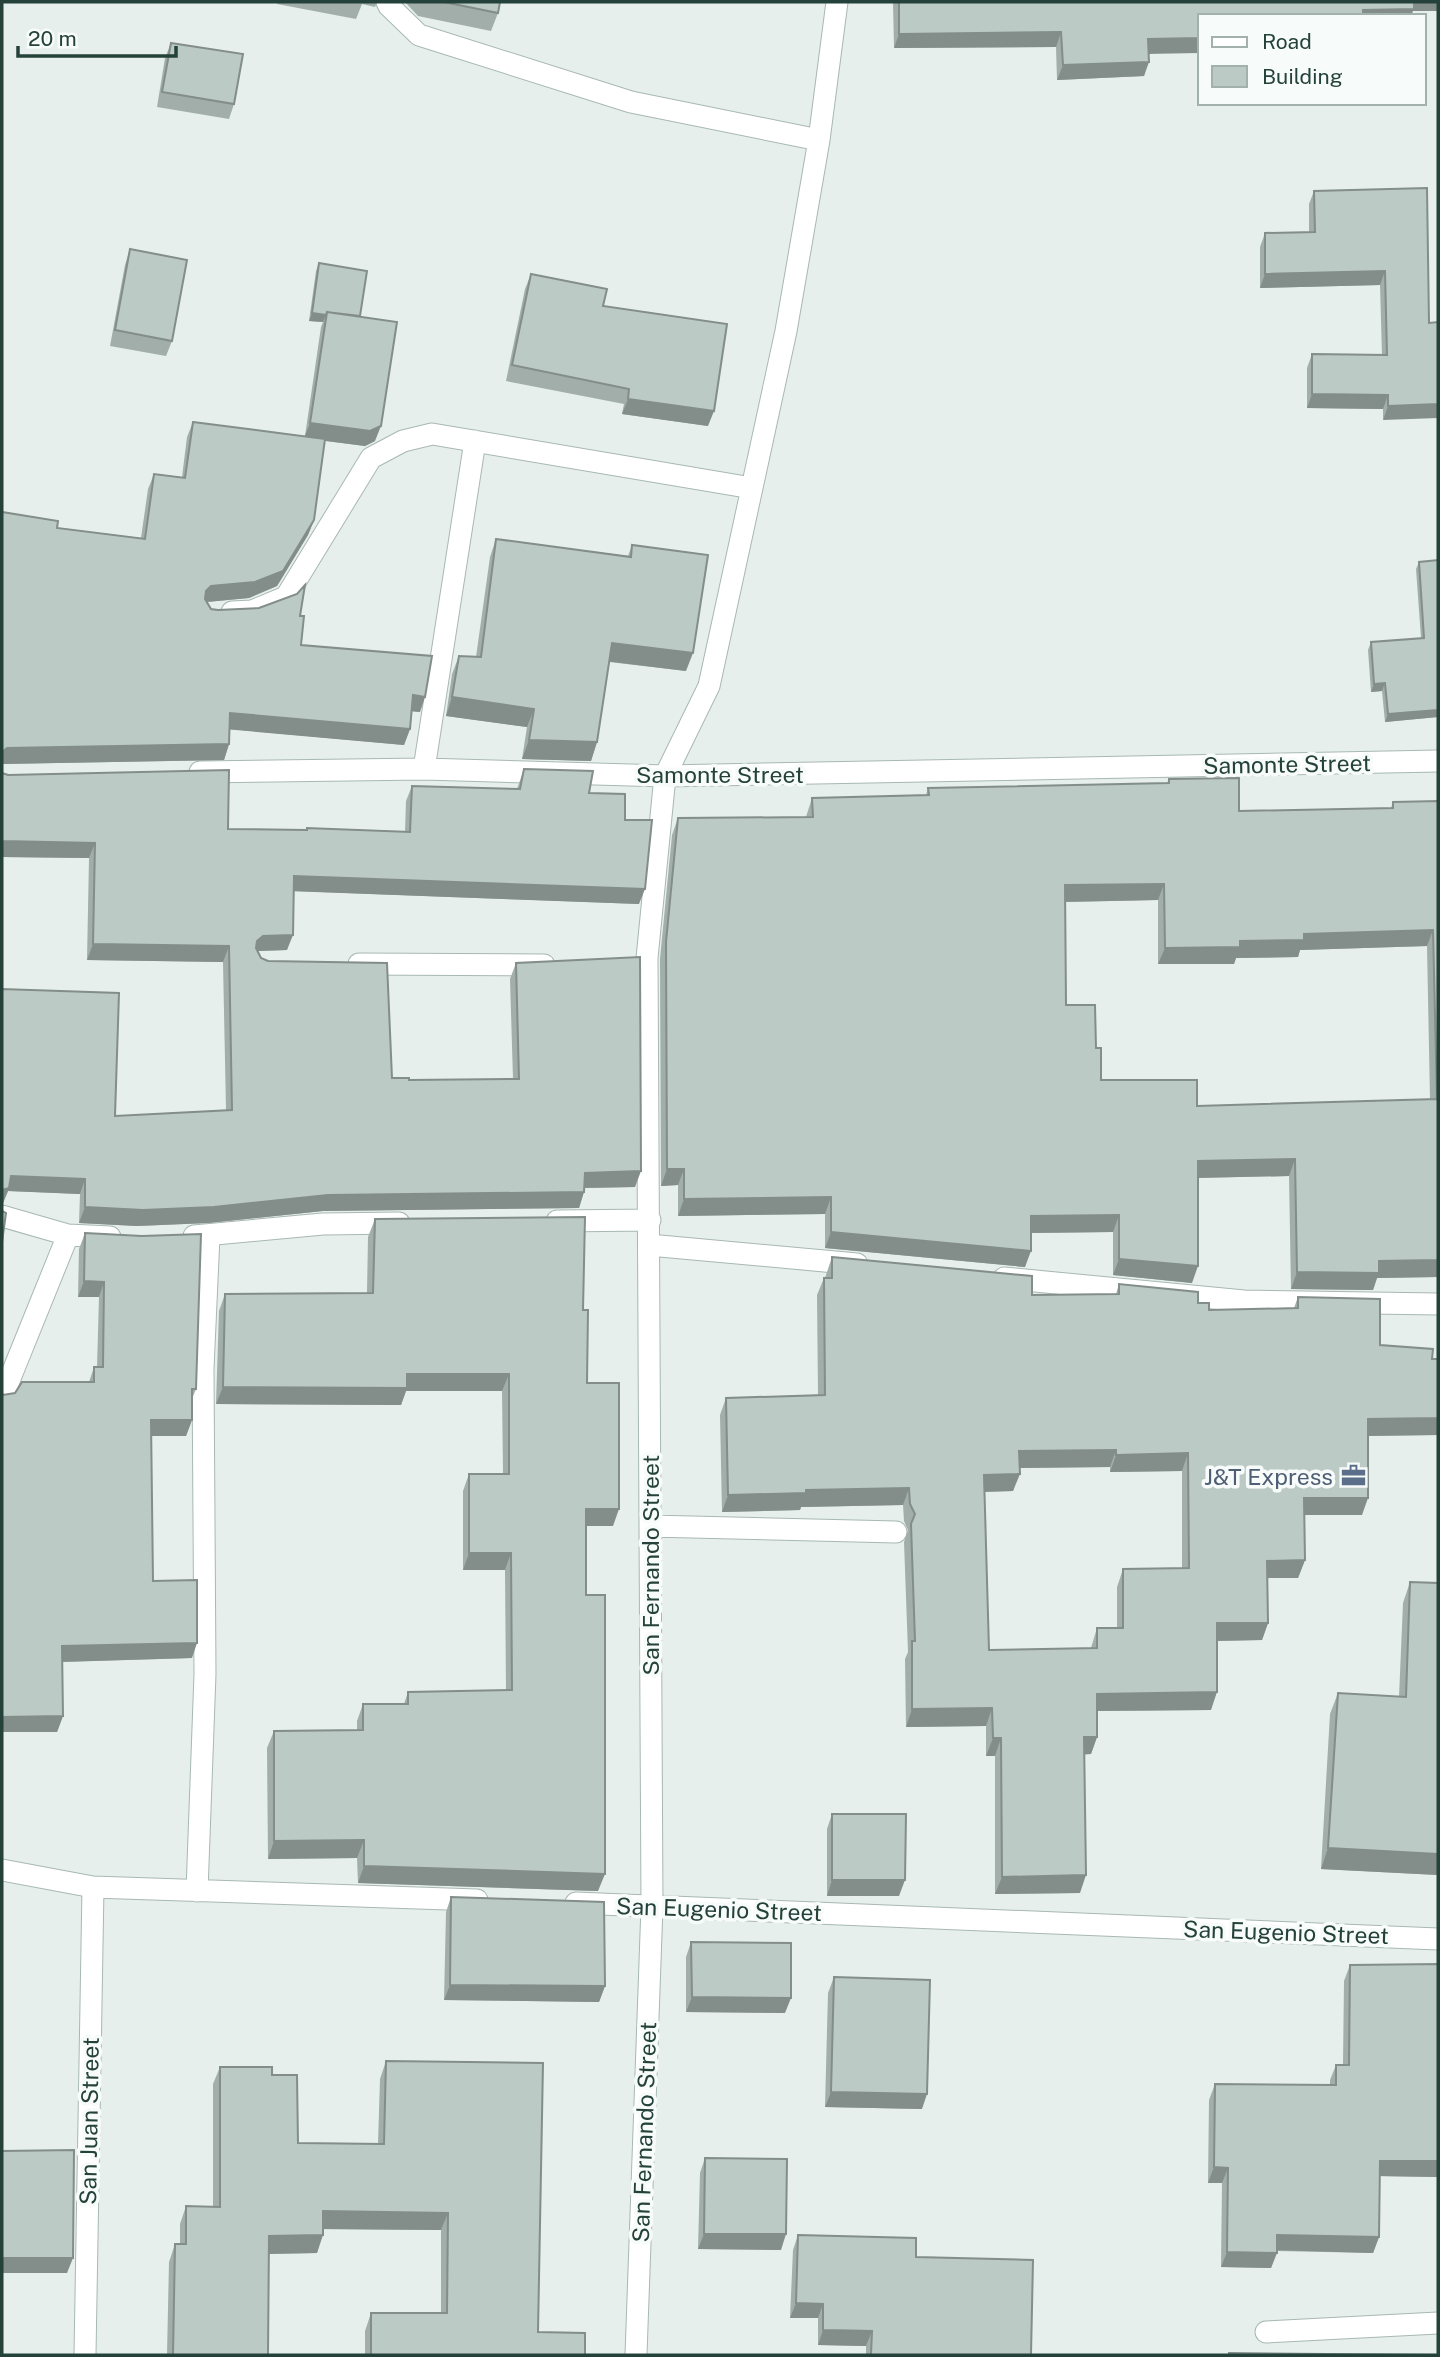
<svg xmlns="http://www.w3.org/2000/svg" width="1440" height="2357" viewBox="0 0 1440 2357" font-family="'Public Sans',sans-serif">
  <rect width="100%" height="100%" fill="#e6efeb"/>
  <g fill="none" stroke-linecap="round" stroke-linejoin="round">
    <defs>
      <path id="street" d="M387 2 389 6 419 35 631 102 819 140
        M232 612 252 611 286 597 371 458 403 441 432 434 752 488
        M424 769 475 441
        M200 772 424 769 665 776 1438 761
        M359 964 544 965
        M2 1216 68 1235 110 1237
        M557 1221 650 1220
        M194 1236 323 1224 399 1223
        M649 1245 857 1264
        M1004 1278 1244 1301 1438 1304
        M2 1398 68 1235
        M650 1526 896 1532
        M2 1870 93 1887 477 1900
        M197 1891 205 1674 203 1369 209 1236
        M576 1903 1438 1939
        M1266 2332 1438 2323
        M85 2355 93 1887
        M636 2355 652 1906 647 958 665 776 709 686 786 331 819 140 837 2"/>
    </defs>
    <use href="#street" stroke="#a8b8b2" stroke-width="23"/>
    <use href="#street" stroke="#fff" stroke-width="21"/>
  </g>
  <path fill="#a1aea9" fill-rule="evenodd" d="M278 2H377L375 7 362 4 356 19 277 4Z
    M405 2H500L498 13 491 31 418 16Z
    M893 2H1438V11H1413L1149 54 1144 76 1057 80 1056 47 894 48Z
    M171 43 234 104 229 119 157 107 165 58Z
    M1314 191 1429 323 1383 420V409L1307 408V368L1312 354 1382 355 1380 285 1260 288V247L1265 233 1309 232V204Z
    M130 249 172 341 166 356 110 346 125 265Z
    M319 263 360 316 375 441 365 446 325 441 314 520 308 535 277 586 249 598 207 602 211 609 218 610 300 616 301 645 420 712 412 711 410 729 404 745 230 729 229 744 224 760 2 764 57 528 141 538 148 489 154 474 182 477 187 437 193 422 305 436 321 327 323 322 309 321 316 271Z
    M531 274 603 306 708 426 622 414 624 404 506 381 525 289Z
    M496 539 628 556 632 545 686 671 609 662 597 742 591 761 522 759 527 727 446 716 452 674 459 656 476 657 490 557Z
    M1438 560V717L1385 722 1382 691 1371 692 1368 650 1371 642 1421 638 1416 569 1419 562Z
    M524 769 589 793 625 820 639 904 294 891 287 950 258 951 261 958 392 1078 409 1080 513 1079 510 979 516 963 635 1187 585 1188 579 1208 323 1211 208 1223 137 1226 79 1223 80 1194 8 1191 3 1203 2 989 115 1116 226 1110 223 962 87 960 89 858 2 857V773L228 829 405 832 406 801 412 786 517 789Z
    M1169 779 1239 811 1391 808 1393 802 1438 801V1277L1377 1278 1373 1290 1291 1289 1289 1176 1198 1178 1192 1283 1113 1275V1232L1031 1233 1025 1267 825 1248V1214L678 1216V1185L661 1186 660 959 672 835 678 818 806 817 812 798 926 795 928 788 1167 783ZM1158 900V964H1234L1236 958 1298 957 1300 950 1427 946 1430 1099 1197 1106 1101 1080 1096 1048 1066 1005 1065 902Z
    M375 1219 583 1310 587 1383 613 1526H586V1595L598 1891 358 1883 357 1858 268 1859 267 1748 274 1731 357 1730V1721L363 1704H404L408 1692 506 1691 505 1570H463V1491L469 1474H503L502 1391H406L401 1405 216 1404 219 1311 225 1294 367 1293 368 1237Z
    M85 1233 196 1389 192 1399V1420L186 1436H151L153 1581 192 1658 63 1662V1716L57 1732H2V1393L3 1395 89 1382 94 1367H97L99 1297H78L79 1249Z
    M832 1257 1032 1295 1116 1294 1119 1284 1198 1303 1209 1310 1294 1308 1298 1297 1380 1345 1432 1359 1438 1435 1368 1436 1362 1515H1304L1305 1560 1298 1578H1267L1268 1623 1262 1640 1217 1641 1211 1710 1097 1711V1737L1091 1754H1084L1080 1893 995 1894V1756H986V1726L906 1727 905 1659 908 1652 904 1542 908 1530 904 1521 903 1505 801 1507 800 1510 722 1512 720 1415 726 1398 818 1395 817 1295 824 1278H825ZM1110 1467V1472L1182 1471V1568L1123 1569 1117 1587V1628H1097L1091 1648 989 1650 984 1492 1013 1491 1020 1468Z
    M1410 1582 1438 1583V1875L1321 1869 1330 1714 1338 1693 1399 1697 1403 1603Z
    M832 1814 899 1896H827V1829Z
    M451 1897 605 1986 599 2002 444 2000 446 1912Z
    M691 1942 785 2013 686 2012V1957Z
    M1438 1964V2177L1380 2176 1379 2237 1373 2253 1277 2251 1271 2268 1221 2267 1222 2183H1208L1209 2100 1215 2084 1330 2085V2080L1336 2065H1343L1344 1981 1350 1965Z
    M834 1977 922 2109 825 2107 828 1993Z
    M386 2061 538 2332 585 2355H365V2331L371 2313H441V2230L323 2229 317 2253 269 2254 268 2355H167L169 2262 175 2244H180V2224L186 2206 213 2207V2084L220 2067 272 2075 298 2143 378 2144 380 2079Z
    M705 2158 781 2250 698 2249 700 2173Z
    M798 2235 916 2257 1031 2355H866V2346L818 2345V2318H790L793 2250Z"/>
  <path fill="#838d89" d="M1411 2H1438V11H1413L1411 16H1361L1363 10Z
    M1061 32 1056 47 894 48 899 34Z
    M1200 38V53L1143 54 1148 39Z
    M1149 62 1144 76 1057 80 1063 65Z
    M1385 271 1380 285 1260 288 1265 274Z
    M312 313 326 315 323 322 309 321Z
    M1312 394 1388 395 1383 409 1307 408Z
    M628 399 714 411 708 426 622 414Z
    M1438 404V418L1383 420 1388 406Z
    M310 423 381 426 375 441 365 446 304 438Z
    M314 520 308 535 277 586 249 598 206 602 201 606 206 591 211 586Z
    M612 643 693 653 686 671 605 661Z
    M1385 683 1382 691 1371 692 1374 684Z
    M413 695 425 697 420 712 408 711Z
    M452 697 534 709 527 727 446 716Z
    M1438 710V717L1385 722 1388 714Z
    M230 713 410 729 404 745 224 729Z
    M529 740 597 742 591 761 522 759Z
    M229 744 224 760 2 764V752L7 748Z
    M2 841 95 843 89 858 2 857Z
    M294 876 645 889 639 904 288 891Z
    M1164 884 1158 900 1059 902 1065 885Z
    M1433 930 1427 946 1300 950 1298 957 1236 958 1234 964H1158L1165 948 1240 941 1304 934Z
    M293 935 287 950 257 951 251 957 257 941 263 936Z
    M93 944 229 946 223 962 87 960Z
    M1295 1159 1289 1176 1191 1178 1198 1161Z
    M667 1169H684L678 1185 661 1186Z
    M641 1171 635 1187 579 1188 585 1173Z
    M11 1176 85 1179 80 1194 8 1191 3 1203 2 1204V1190Z
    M584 1192 579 1208 323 1211 208 1223 137 1226 79 1223 85 1207 328 1195Z
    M831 1197 825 1214 678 1216 684 1199Z
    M1119 1215 1113 1232 1025 1233 1031 1216Z
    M831 1232 1031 1251 1025 1267 825 1248Z
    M1119 1259 1198 1266 1192 1283 1113 1275Z
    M1438 1260V1277L1377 1278 1373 1290 1291 1289 1297 1272 1379 1261Z
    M84 1281 104 1282 99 1297H78Z
    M407 1374H509L502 1391H406L401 1405 216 1404 223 1387Z
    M1438 1418V1435L1361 1436 1368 1419Z
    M151 1420H192L186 1436H145Z
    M1116 1450 1110 1467 1013 1468 1019 1451Z
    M1188 1453 1182 1471 1110 1472 1116 1455Z
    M1020 1474 1013 1491 978 1492 984 1475Z
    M909 1488 903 1505 801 1507 800 1510 722 1512 728 1495 806 1490Z
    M1304 1498H1368L1362 1515H1298Z
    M586 1509H619L613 1526H580Z
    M469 1553H511L505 1570H463Z
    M1305 1560 1298 1578H1261L1267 1561Z
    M1217 1623H1268L1262 1640 1211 1641Z
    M197 1643 192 1658 57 1662 62 1646Z
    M1217 1692 1211 1710 1090 1711 1097 1694Z
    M992 1708 986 1726 906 1727 912 1709Z
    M63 1716 57 1732H2V1717Z
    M1084 1737H1097L1091 1754 1078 1755Z
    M993 1738H1001L995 1756H986Z
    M364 1840 357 1858 268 1859 274 1841Z
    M1328 1848 1438 1854V1875L1321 1869Z
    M364 1866 605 1874 598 1891 358 1883Z
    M1086 1875 1080 1893 995 1894 1002 1877Z
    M832 1880H905L899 1896H827Z
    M450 1985 605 1986 599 2002 444 2000Z
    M692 1997 791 1998 785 2013 686 2012Z
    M831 2092 927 2094 922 2109 825 2107Z
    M1380 2161H1438V2177L1374 2176Z
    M1214 2167 1228 2168 1222 2183H1208Z
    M323 2211 448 2213 441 2230 317 2229Z
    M704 2234H786L781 2250 698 2249Z
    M323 2235 317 2253 263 2254 269 2236Z
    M1277 2235 1379 2237 1373 2253 1272 2250Z
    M1227 2252 1277 2253 1271 2268 1221 2267Z
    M2 2258H73L67 2273H2Z
    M796 2303 823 2304 818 2318H790Z
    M823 2330 872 2331 866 2346 818 2345Z"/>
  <path fill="#bbcac4" stroke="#838d89" stroke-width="2" fill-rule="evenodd" d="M444 2H500L498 13Z
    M899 2H1414V9L1363 10V16H1200V38L1148 39 1149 62 1063 65 1061 32 899 34Z
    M171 43 243 54 234 104 162 92Z
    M1427 188 1429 323 1438 322V404L1388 406V395L1312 394V354L1387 355 1385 271 1265 274V233L1315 232 1314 191Z
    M130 249 187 260 172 341 115 330Z
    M319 263 367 271 360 316 327 312 326 315 312 313Z
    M531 274 607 289 603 306 727 324 714 411 628 399 629 389 512 365Z
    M327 312 397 322 381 426 370 431 310 423Z
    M193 422 325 439 314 520 283 571 255 582 211 586 206 591 205 599 211 609 218 610 259 608 297 594 305 585 300 616H304L301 645 432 656 425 697 413 695 410 729 230 713 229 744 7 748 2 752V512L58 521 57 528 145 539 154 474 185 478Z
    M496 539 631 557 632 545 708 555 693 653 612 643 597 742 529 740 534 709 452 697 459 656 481 657Z
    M1438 560V710L1388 714 1385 683 1374 684 1371 642 1424 638 1419 562Z
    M524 769 593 771 589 793 625 794V820H652L645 889 294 876 293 935 263 936 257 941 256 948 261 958 268 961 387 963 392 1078H409V1080L519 1079 516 963 640 957 641 1171 585 1173 584 1192 328 1195 214 1207 143 1210 85 1207V1179L11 1176 9 1188 2 1190V989L119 993 115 1116 232 1110 229 946 93 944 95 843 2 841V773L8 775 229 770 228 829 307 830V828L410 832 412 786 520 789Z
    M1239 778V811L1393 808V802L1438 801V1260L1379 1261V1273L1297 1272 1295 1159 1198 1161V1266L1119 1259V1215L1031 1216V1251L831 1232V1197L684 1199V1169H667L666 942 678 818 813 817 812 798 929 795 928 788 1169 783V779ZM1164 884 1165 948 1240 947V941L1304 940V934L1433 930 1437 1099 1197 1106V1080H1101V1048H1096L1095 1005H1066L1065 885Z
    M2 1211 6 1213 2 1242Z
    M585 1217 583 1310H588L587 1383H619V1509H586V1595H605V1874L364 1866V1840L274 1841V1731L363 1730V1704H408V1692L512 1690 511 1553H469V1474H509V1374H407V1388L223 1387 225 1294 373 1293 375 1219Z
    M85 1233 142 1236 201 1234 196 1389H192V1420H151L153 1581 197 1580V1643L62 1646 63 1716 2 1717V1393L3 1395 15 1393 22 1382H94V1367H103L104 1282 84 1281Z
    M832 1257 1032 1276V1295L1119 1294V1284L1198 1292V1303H1209V1310L1298 1308V1297L1380 1299V1345L1433 1349 1432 1359H1438V1418L1368 1419V1498H1304L1305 1560 1267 1561 1268 1623H1217V1692L1097 1694V1737H1084L1086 1875 1002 1877 1001 1738H993L992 1708 912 1709V1641H915L911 1524 915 1514 910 1504 909 1488 806 1490V1493L728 1495 726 1398 825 1395 824 1278H832ZM1116 1450V1455L1188 1453 1189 1568 1123 1569V1628H1097V1648L989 1650 984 1475 1020 1474 1019 1451Z
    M1410 1582 1438 1583V1854L1328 1848 1338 1693 1406 1697Z
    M832 1814H906L905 1880H832Z
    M451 1897 604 1902 605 1986 450 1985Z
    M691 1942 791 1943V1998L692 1997Z
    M1438 1964V2161H1380L1379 2237 1277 2235V2253L1227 2252 1228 2168 1214 2167 1215 2084 1336 2085V2065H1349L1350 1965Z
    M834 1977 930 1980 927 2094 831 2092Z
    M386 2061 543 2063 538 2332 585 2333V2355H371V2313H447L448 2213 323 2211V2235L269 2236 268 2355H173L175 2244H186V2206L220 2207V2067H272V2075H297L298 2143 384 2144Z
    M74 2150 73 2258H2V2151Z
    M705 2158 787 2159 786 2234H704Z
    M798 2235 916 2238V2257L1033 2260 1031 2355H871L872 2331 823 2330V2304L796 2303Z
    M1229 2353 1438 2355H1229Z"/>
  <defs>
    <symbol id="office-bare" viewBox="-9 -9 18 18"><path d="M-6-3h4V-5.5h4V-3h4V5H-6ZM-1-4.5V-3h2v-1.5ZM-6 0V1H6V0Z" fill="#5c6f8a" stroke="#f7fbf9" stroke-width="2.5" paint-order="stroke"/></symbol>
  </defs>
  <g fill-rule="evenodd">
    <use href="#office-bare" x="1336" y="1458" width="35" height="35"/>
  </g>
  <g text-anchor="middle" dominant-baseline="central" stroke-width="7" stroke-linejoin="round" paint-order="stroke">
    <g font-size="23" fill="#24423a" stroke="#f7fbf9">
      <text transform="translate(1287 764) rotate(-1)">Samonte Street</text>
      <text x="720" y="774">Samonte Street</text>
      <text transform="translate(650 1565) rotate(-90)">San Fernando Street</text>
      <text transform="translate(719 1909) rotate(2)">San Eugenio Street</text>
      <text transform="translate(1286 1932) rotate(2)">San Eugenio Street</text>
      <text transform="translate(89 2121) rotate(-89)">San Juan Street</text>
      <text transform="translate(644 2132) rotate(-88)">San Fernando Street</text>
    </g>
    <g font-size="23" fill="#4e5e75" stroke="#f7fbf9" text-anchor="end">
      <text x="1333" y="1476">J&amp;T Express</text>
    </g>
  </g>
  <rect width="1440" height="2357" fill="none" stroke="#24423a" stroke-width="7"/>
  <rect x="1198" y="14" width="228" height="91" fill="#f7fbf9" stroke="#a3b1ad" stroke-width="2"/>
  <rect x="1212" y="37" width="35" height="10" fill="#ffffff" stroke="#a3b1ad" stroke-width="2"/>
  <text x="1262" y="49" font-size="21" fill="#24423a">Road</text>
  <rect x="1212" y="66" width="35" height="21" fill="#bbcac4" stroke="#a3b1ad" stroke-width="2"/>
  <text x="1262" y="84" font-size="21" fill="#24423a">Building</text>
  <path d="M18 46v10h158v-10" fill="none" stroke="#24423a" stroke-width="3.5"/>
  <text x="28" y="46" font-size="21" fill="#24423a" stroke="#f7fbf9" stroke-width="5" paint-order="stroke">20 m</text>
</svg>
